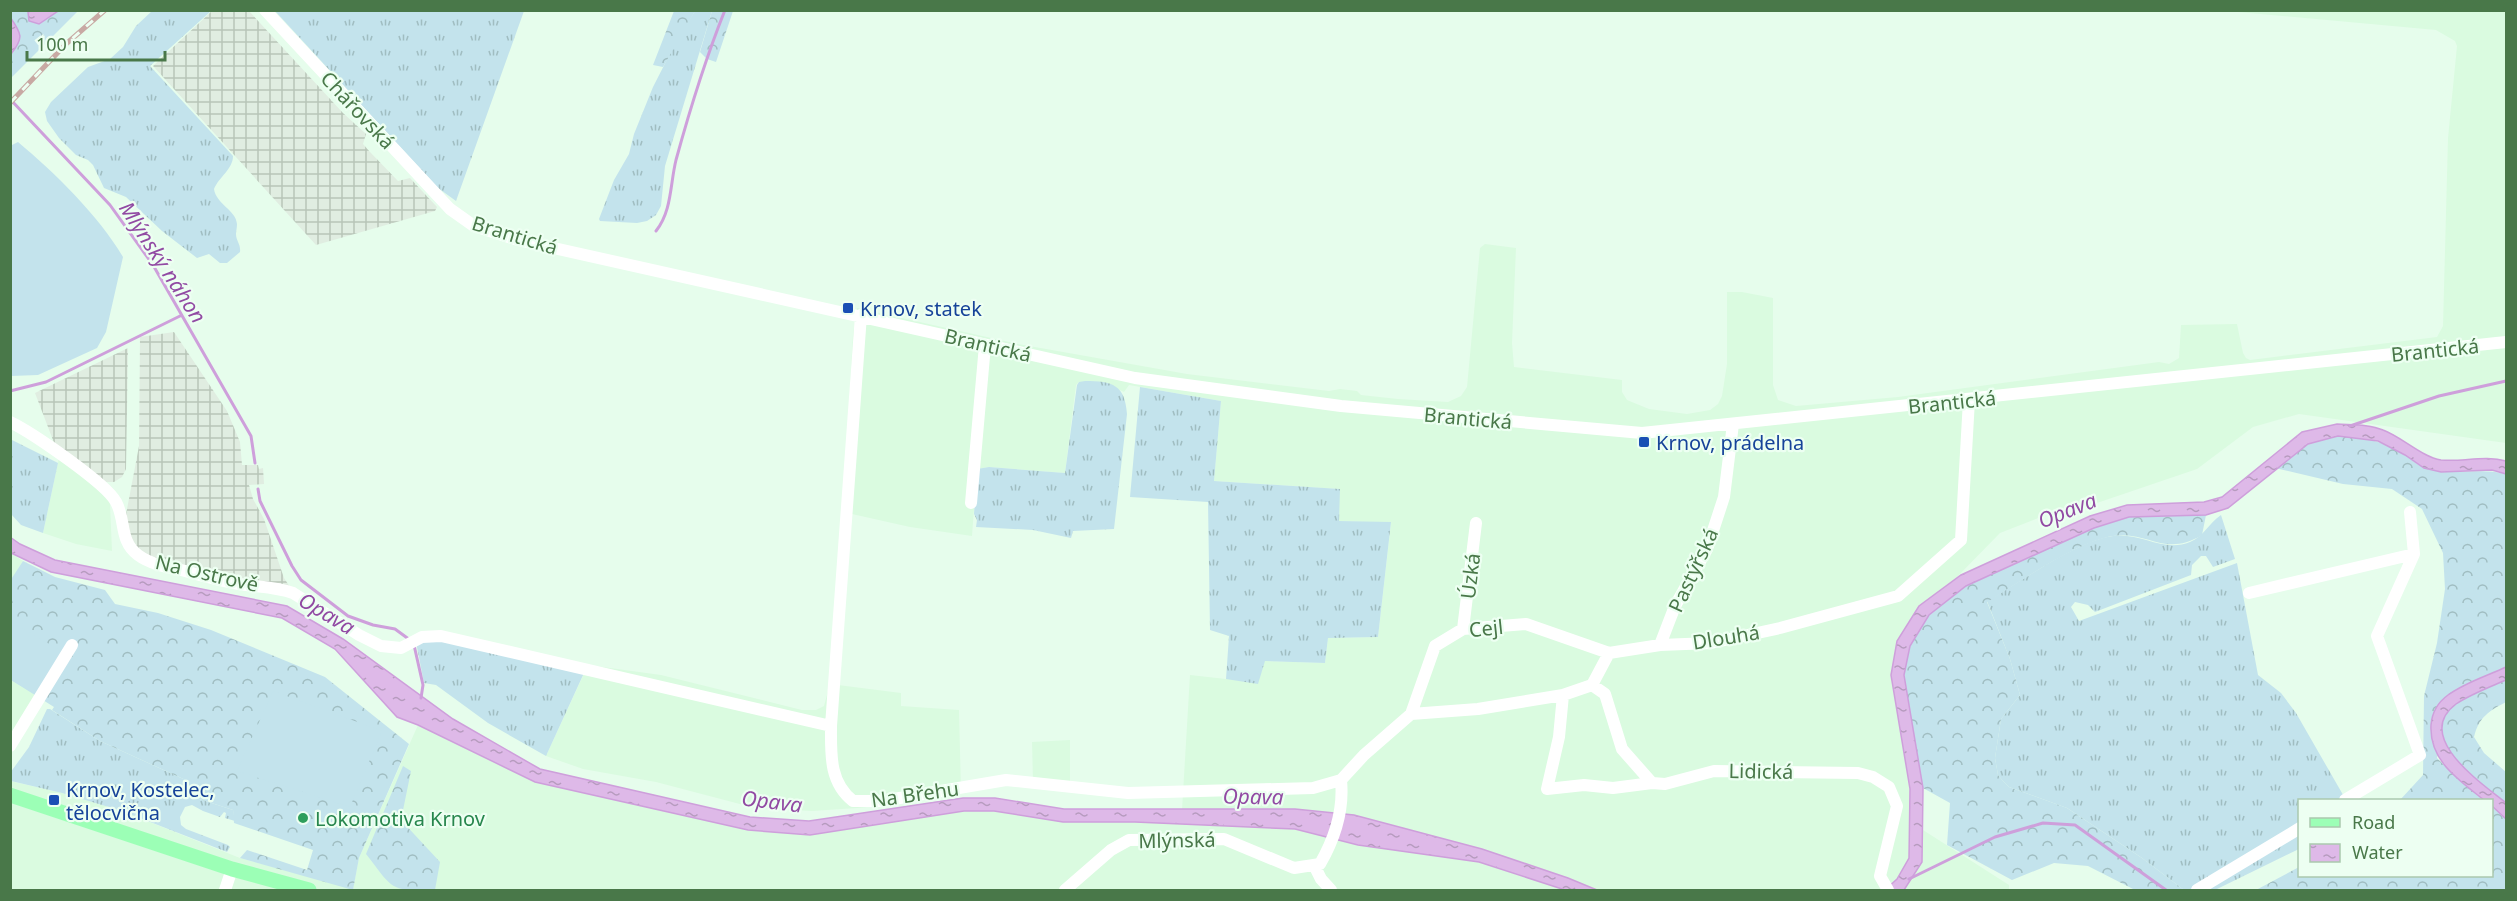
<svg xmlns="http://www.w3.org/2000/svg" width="2517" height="901" viewBox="0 0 2517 901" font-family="'Noto Sans',sans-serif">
  <defs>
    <pattern id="industrial-grid" width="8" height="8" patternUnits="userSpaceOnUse" patternTransform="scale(1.5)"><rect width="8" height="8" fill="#e0ede1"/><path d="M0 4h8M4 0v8" fill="none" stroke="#b8c5b8"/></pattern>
    <pattern id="grass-tufts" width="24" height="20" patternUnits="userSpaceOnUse" patternTransform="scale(1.5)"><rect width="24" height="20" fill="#c3e3ec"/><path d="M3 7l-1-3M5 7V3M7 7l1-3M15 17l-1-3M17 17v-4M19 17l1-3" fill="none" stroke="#a0bdc1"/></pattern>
    <pattern id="forest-crowns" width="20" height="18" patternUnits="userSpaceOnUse" patternTransform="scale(1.5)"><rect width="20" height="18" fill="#c3e3ec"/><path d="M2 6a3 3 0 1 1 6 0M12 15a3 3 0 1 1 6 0" fill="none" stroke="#a0bdc1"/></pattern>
    <pattern id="water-ripples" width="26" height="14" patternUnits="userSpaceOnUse" patternTransform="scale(1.5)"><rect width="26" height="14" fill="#deb9e8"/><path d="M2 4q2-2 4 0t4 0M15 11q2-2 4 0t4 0" fill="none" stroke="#b69bbe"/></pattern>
  </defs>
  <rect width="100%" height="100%" fill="#e6fdec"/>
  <path fill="#dafbe0" d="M2227 11H2506V443L2299 414 2253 427 2197 469 2097 503 2046 515 2000 533 1957 577 1919 606 1891 675 1910 789 1909 858 1897 879 1885 890H1597L1568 878 1295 809 1182 810 1190 675 1226 679 1265 661 1325 663 1328 638 1378 637 1391 523 1339 521V489L1214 481 1221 401 1129 385 1124 392 1103 382H1079L1076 385 1065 473 989 467 977 469 972 536 910 527 843 512 853 335 857 308 1018 344 1187 374 1329 391 1340 389 1357 391 1361 395 1398 399 1448 402 1461 396 1467 387 1480 248 1485 244 1516 248 1512 343 1514 367 1622 380V392L1627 400 1649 409 1687 414 1710 410 1718 404 1722 396 1727 364V292H1742L1773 298V385L1778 400 1796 406 1898 397 2159 362 2169 364 2179 358 2181 325 2237 324 2243 353 2246 358 2250 360 2437 337 2443 326 2448 138 2457 46 2455 41 2436 30Z
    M59 458 106 496 110 504 112 551 76 544 43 533Z
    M11 553 23 561 11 581Z
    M588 665 661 675 802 710H816L824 706 830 684 901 693V706L959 710 961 792 897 804 857 808 812 811 755 808 656 782 583 769 546 756Z
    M11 680 38 696 11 740Z
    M418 725 535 782 748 830 810 835 964 811H994L1063 822H1135L1295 829 1358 845 1479 862 1565 890H11L10 781 62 793 122 811 240 858 353 889 359 858Z
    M1070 740V784L1033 781 1032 742Z
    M1923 830 2009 885V890H1904L1922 862Z"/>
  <path fill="url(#industrial-grid)" d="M213 10 249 11 343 113 366 134 363 144 370 152 398 181 410 178 437 207 435 211 316 245 153 66Z
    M174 332 227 411 240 442 242 465H258L259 469 263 468 264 484 249 485 253 499 264 519 284 578 290 587 238 579 140 554 124 525 139 446 140 337Z
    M128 348 126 469 122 477 114 482H105L56 448 35 393Z"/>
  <path fill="url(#grass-tufts)" d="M152 11H211L150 66 233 156C233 169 219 177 214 189 216 204 236 210 237 224 237 228 236 231 236 234 236 241 241 244 240 252L227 263H220L209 254 197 258 162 231 126 197 104 188 93 165 88 160 76 155 59 138 47 121 45 112 51 102 88 67 110 59 123 47 136 26Z
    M275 11H524L456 201 438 188Z
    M695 11H712L665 166 661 206 656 215 647 221 637 223 600 221 599 219 614 180 629 154 634 134 653 87 678 38Z
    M1085 381C1113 381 1125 385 1127 414L1114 529 1073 531 1071 538 1033 530 976 527 977 520 974 514 977 469 989 467 1065 473 1077 385 1079 382Z
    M1140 387 1221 401 1214 481 1340 489 1339 521 1391 522 1378 637 1328 638 1325 663 1265 661 1258 684 1226 679 1229 636 1210 630 1208 502 1130 497Z
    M10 439 58 463 43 533 21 525 11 514Z
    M2221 515 2235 559 2213 567 2206 556H2201L2192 565 2191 575 2095 612 2088 605 2075 602 2071 607 2079 621 2237 563 2258 675 2281 693 2296 713 2346 800H2300L2299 849 2215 890H2184L2142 858 2067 808 2009 787 2003 781 1998 775 1995 758 2001 719 2020 695 2010 659 1987 601C2019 583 2078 540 2113 536 2140 532 2164 553 2190 542 2204 536 2209 523 2221 515Z
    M439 639 584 673 546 756 488 723 436 685 424 683 416 642Z
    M47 709H50L100 741 190 782V796L233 810 235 821 225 818 226 813 224 812 220 817 203 811 192 805 185 807 180 817 181 825 186 829 228 845 230 847 227 852 122 811 62 793 11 781 10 773 29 747Z"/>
  <path fill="url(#forest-crowns)" d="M11 11H78L11 78Z
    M674 11H695L663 67 653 65Z
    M712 11H733L716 62 707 59 700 52Z
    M2338 436C2363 437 2383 441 2404 454 2412 459 2419 467 2428 469 2454 476 2480 467 2506 474V667L2469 683 2447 696 2437 758 2460 781 2484 800H2400L2423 775 2424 696 2437 643 2445 589 2443 553 2422 509 2392 489 2343 484 2275 468 2308 444Z
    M2206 515 2202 535C2164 558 2148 530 2113 536 2076 542 2020 582 1987 602L2010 659 2020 695 2001 719 1995 758 1998 775 2003 781 2009 787 2067 808 2142 858 2184 890H2135L2088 866 2054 863 2012 880 1947 845 1950 803 1923 788 1904 675 1910 646 1929 615 1966 586 2094 528 2129 517Z
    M23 561 55 577 105 590 115 604 158 613 211 630 325 677 409 744 359 858 353 890 240 858 247 850 307 870 313 850 234 823 233 810 190 796V782L100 741 52 710 54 707 11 680 10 581Z
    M2506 680V702C2489 711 2479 717 2474 737L2484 753 2506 772V803C2483 784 2412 737 2456 704 2471 694 2490 687 2506 680Z
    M403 766 411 771 401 820 440 862 435 890C389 891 394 890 366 854Z
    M2492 806 2506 819V890H2256L2299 867 2300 876H2492Z"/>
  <path fill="#c3e3ec" d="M18 142C55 173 99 216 123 257L106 332 97 348 38 375 11 376 10 146Z
    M10 621 64 653 38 696 11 680Z
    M273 691 382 731 350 807 237 771Z"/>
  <path fill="url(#water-ripples)" stroke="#ce9fdb" stroke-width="1.5" d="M33 10H58V11L39 24 29 21 28 12Z
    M10 17C22 34 24 38 11 54Z
    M2337 424C2352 425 2369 424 2383 430 2402 437 2422 457 2441 460 2463 462 2485 455 2506 461V474L2492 470 2441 472 2424 468 2405 455 2378 441 2338 436 2308 444 2228 508 2206 515 2129 517 2094 528 1966 586 1929 615 1910 646 1904 675 1923 788 1922 862 1904 890H1885L1897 879 1909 858 1910 789 1891 675 1897 641 1919 606 1961 575 2090 516 2127 505 2204 502 2222 497 2302 432Z
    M10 537 20 544 55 560 287 606 343 639 453 719 540 769 750 817 809 821 963 798H995L1064 809H1295L1354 815 1482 849 1568 878 1597 890H1565L1479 862 1358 845 1295 829 1135 822H1063L994 811H964L810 835 748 830 535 782 418 725 397 717 335 649 282 618 51 572 11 553Z
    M2506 667V680C2490 687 2471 694 2456 704 2412 737 2483 784 2506 803V819L2492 806V800H2484C2459 780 2429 761 2431 725 2432 712 2437 703 2448 695 2466 682 2487 676 2506 667Z"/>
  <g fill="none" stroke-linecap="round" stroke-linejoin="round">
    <path stroke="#ce9fdb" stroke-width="3" d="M10 99 110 205 153 265 251 436 255 463
      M656 231C672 211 670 184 676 160 690 109 705 60 725 10
      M10 391 46 382 180 316
      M2350 426 2439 396 2506 381
      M258 489 260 501 292 566 301 580 348 616 373 625 395 629 410 640
      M414 645 423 685 421 698
      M1909 879 1995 837 2043 823 2075 825 2166 890"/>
    <path stroke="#fff" stroke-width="12" d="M265 10 450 209 474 226 518 240 1135 378 1341 406 1642 433 2506 342
      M10 422C31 432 106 483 116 502 126 520 119 541 138 555 150 564 167 567 181 570 200 575 220 581 239 584 257 587 276 587 293 593L359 635 381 646 401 648 422 637 441 636 831 726C831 754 829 782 853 801H882L1006 780 1128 793 1313 788 1341 780 1364 755 1411 714 1478 709 1563 695 1592 685 1609 653 1660 645 1711 643 1780 628 1898 596 1961 540 1969 400
      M971 503 985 345
      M2249 593 2414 554
      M1463 629 1476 523
      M1660 645 1675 606 1707 549 1724 497 1733 424
      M1592 685 1605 694 1622 749 1652 783 1665 784 1714 771 1858 773 1873 777 1889 787 1897 806 1880 876 1888 890
      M1563 695 1559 737 1547 789 1584 785 1613 788 1652 783
      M1411 714 1435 646 1463 629 1526 624 1609 653
      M831 726 861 315
      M10 746 72 645
      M2345 800 2420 755 2377 636 2414 554 2410 512
      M1314 865 1321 879 1331 890
      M225 890 232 869
      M1065 890 1111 850 1129 840 1224 839 1294 868 1320 864C1335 838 1344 810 1341 780
      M2197 890 2300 828"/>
    <path stroke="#9cffb6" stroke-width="15" d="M10 795 232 869 309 890"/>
    <defs>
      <path id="rail" d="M10 103 66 44 105 10"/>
    </defs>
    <use href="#rail" stroke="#c8a9a3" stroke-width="5"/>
    <use href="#rail" stroke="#edfff2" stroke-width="3" stroke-dasharray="9" stroke-linecap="butt"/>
  </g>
  <g fill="#1a4fb4" stroke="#edfff2" stroke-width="2">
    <rect x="842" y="302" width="12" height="12" rx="3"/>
    <rect x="1638" y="436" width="12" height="12" rx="3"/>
    <rect x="48" y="794" width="12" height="12" rx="3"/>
  </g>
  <circle fill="#2e9e5b" stroke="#edfff2" stroke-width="2" cx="303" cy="818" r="6"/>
  <g text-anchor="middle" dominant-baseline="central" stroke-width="4.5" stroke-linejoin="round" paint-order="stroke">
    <g font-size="20" fill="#497849" stroke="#edfff2">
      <text transform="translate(358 110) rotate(47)">Chářovská</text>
      <text transform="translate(515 235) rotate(17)">Brantická</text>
      <text transform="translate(988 345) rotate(13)">Brantická</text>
      <text transform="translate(2435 350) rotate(-6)">Brantická</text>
      <text transform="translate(1952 402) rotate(-6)">Brantická</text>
      <text transform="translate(1468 418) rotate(5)">Brantická</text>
      <text transform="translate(1693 570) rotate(-65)">Pastýřská</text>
      <text transform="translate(207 573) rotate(13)">Na Ostrově</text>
      <text transform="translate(1470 576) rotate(-83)">Úzká</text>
      <text transform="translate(1486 628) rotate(-6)">Cejl</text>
      <text transform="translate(1726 637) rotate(-9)">Dlouhá</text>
      <text transform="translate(1761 771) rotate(1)">Lidická</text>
      <text transform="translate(915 794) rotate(-8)">Na Břehu</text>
      <text transform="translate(1177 840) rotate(-1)">Mlýnská</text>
    </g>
    <g font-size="20" fill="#164399" stroke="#edfff2" text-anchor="start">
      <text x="860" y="308">Krnov, statek</text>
      <text x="1656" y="442">Krnov, prádelna</text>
      <text x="66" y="789">Krnov, Kostelec,<tspan x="66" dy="23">tělocvična</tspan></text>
    </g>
    <g font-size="20" fill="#27864d" stroke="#edfff2" text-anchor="start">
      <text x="315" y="818">Lokomotiva Krnov</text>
    </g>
    <g font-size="21" font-style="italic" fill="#914aa3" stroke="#edfff2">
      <text transform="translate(163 262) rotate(57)">Mlýnský náhon</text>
      <text transform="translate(2067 510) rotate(-22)">Opava</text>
      <text transform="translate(327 613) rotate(31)">Opava</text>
      <text transform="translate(1253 796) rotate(1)">Opava</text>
      <text transform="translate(772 801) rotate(7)">Opava</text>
    </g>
  </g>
  <rect width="2517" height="901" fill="none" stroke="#497849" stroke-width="24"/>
  <rect x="2298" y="799" width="195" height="78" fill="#edfff2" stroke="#abc9ae" stroke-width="1.5"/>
  <rect x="2310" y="818" width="30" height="9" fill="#9cffb6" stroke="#abc9ae" stroke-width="1.5"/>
  <text x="2352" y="829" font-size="18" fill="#497849">Road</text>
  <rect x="2310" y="844" width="30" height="18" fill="url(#water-ripples)" stroke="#abc9ae" stroke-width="1.5"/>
  <text x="2352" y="859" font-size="18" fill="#497849">Water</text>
  <path d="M27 51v9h138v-9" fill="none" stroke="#497849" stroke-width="3"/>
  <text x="36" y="51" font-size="18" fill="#497849" stroke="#edfff2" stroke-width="4.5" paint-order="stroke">100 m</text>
</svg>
